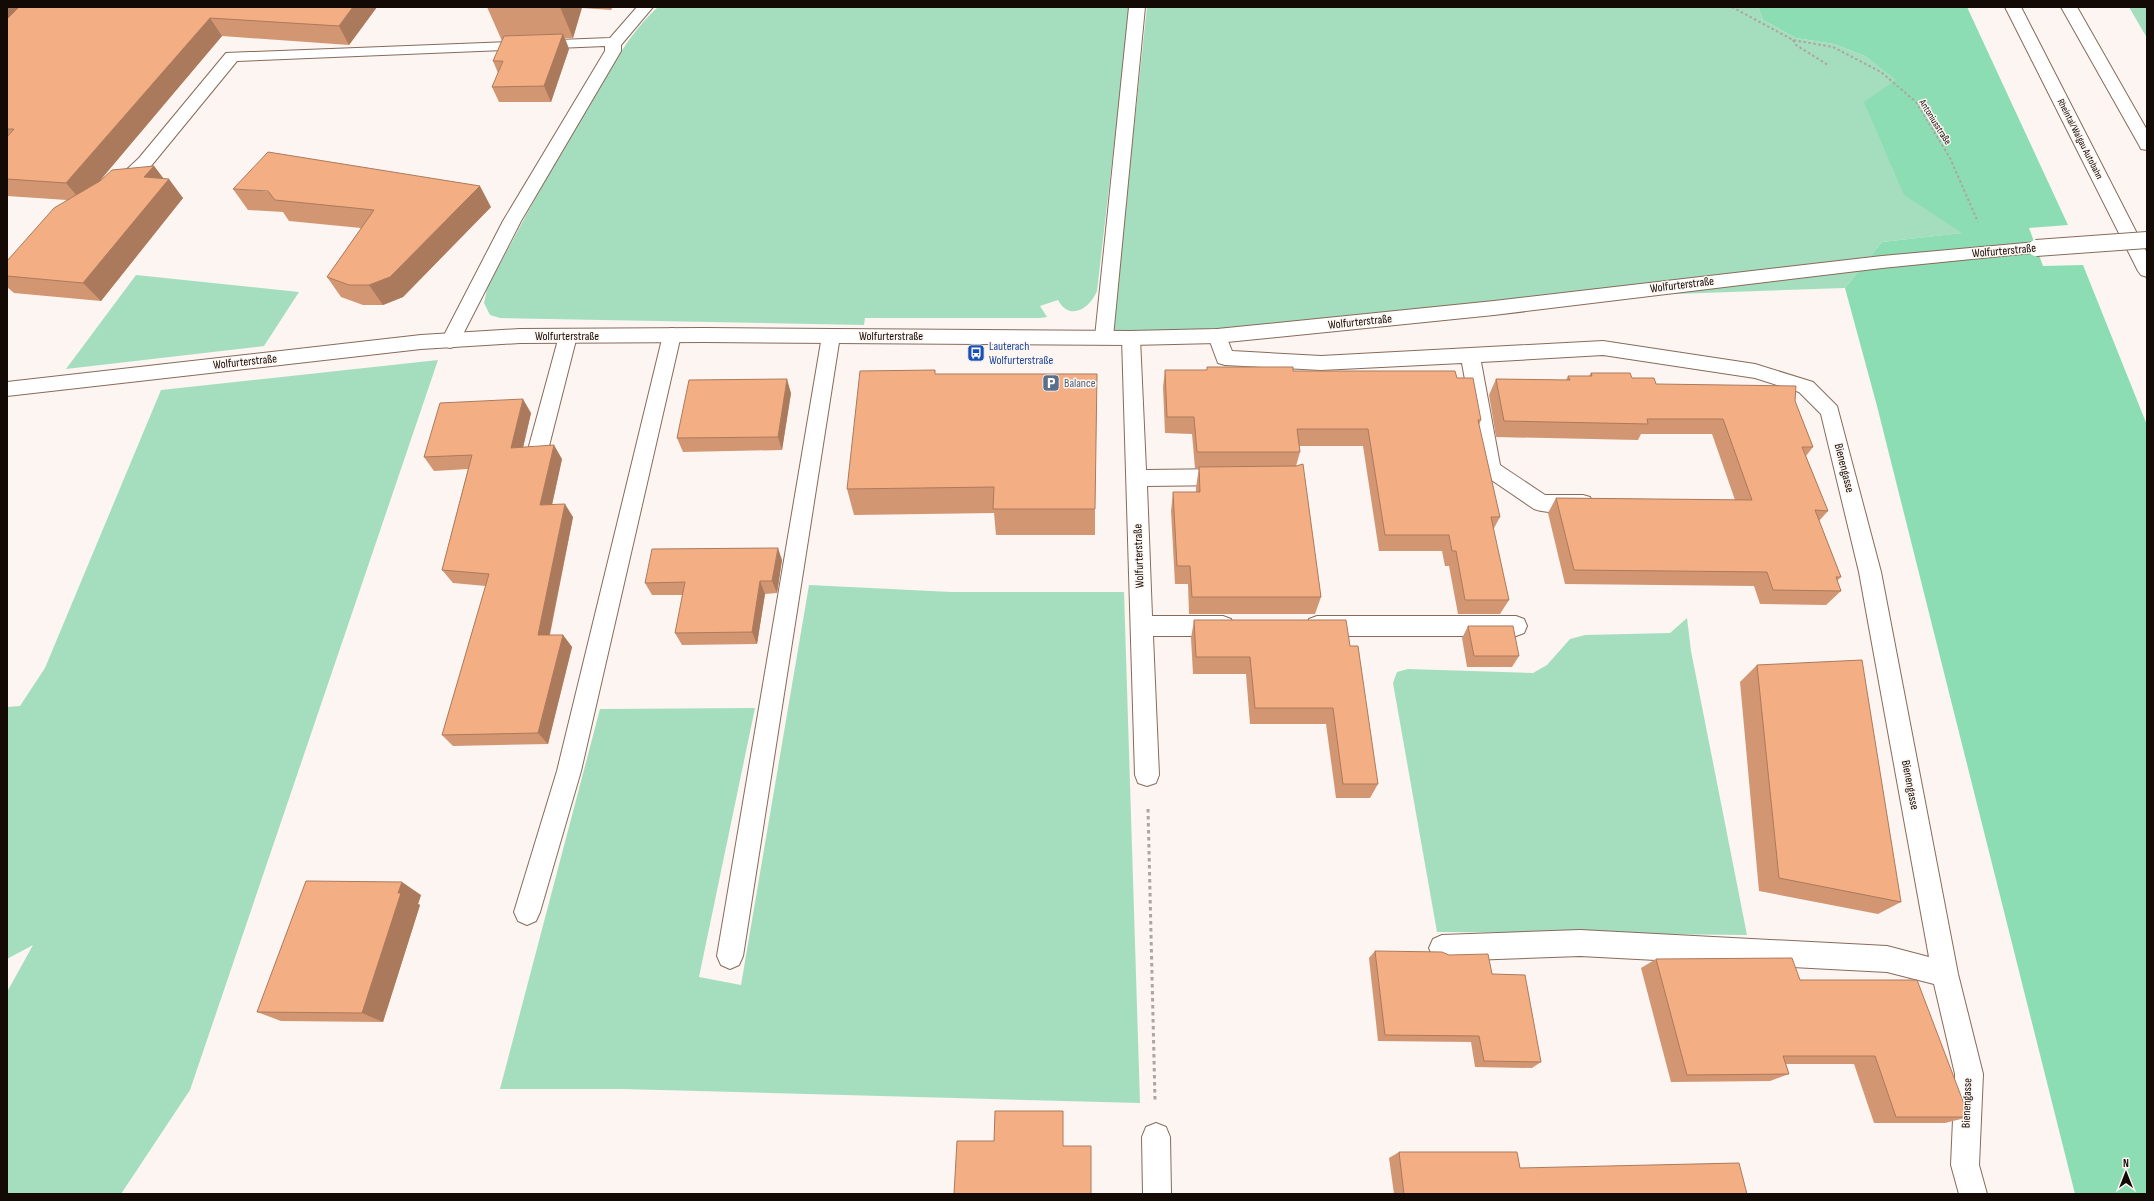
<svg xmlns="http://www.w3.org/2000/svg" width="2154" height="1201" viewBox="0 0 2154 1201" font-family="'Sofia Sans Condensed',sans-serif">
  <rect width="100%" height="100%" fill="#fcf5f1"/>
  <path fill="#a4debe" d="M658 7H1130L1097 291C1090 308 1070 322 1058 300L1040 306 1047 317 1040 318H865L864 325 500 318 490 315 484 303 487 289C520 226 553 164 590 103 610 70 629 33 658 7Z
    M1147 7H1758L1763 20 1796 38 1834 44 1865 56 1897 80 1963 233 1882 242 1845 288 1533 299 1214 329 1112 332Z
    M2129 7H2147V38Z
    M136 275 299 292 264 346 66 369Z
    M438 360 190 1090 121 1194H7V992L33 945 7 959V707L20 706 45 668 161 390Z
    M809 585 951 592H1124L1140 1103 623 1089H500L600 709 755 708 699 977 741 985Z
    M1687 618 1691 651 1747 935 1437 932 1393 683 1397 672 1408 669 1533 673 1547 665 1570 639 1585 635 1670 633Z"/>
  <path fill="#8cddb3" d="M1758 7H1967L2068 225 2029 228 2043 266 2083 265 2147 425V1194H2075L1877 406 1845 288 1882 242 1962 233 1904 195 1864 102 1896 80 1865 56 1834 44 1796 38 1763 20Z"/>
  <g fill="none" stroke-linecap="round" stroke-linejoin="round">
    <defs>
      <path id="service" d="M637 7H653L621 45V51L521 221 457 346 450 348 443 346 441 341 503 221 605 51V46L237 61 151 166 123 191 117 193 111 191 108 187 139 158 226 53 610 38Z
        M1129 7H1145L1113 337 1111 342 1104 344 1097 342 1095 337Z
        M672 328 679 330 681 335 581 771 540 912 536 921 527 925 518 921 514 912 557 771 663 335 665 330Z
        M568 329 575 331 577 336 549 446 546 452 539 454 532 452 529 446 559 336 561 331Z
        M831 329 838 331 840 336 743 956 739 965 730 969 721 965 717 956 822 336 824 331Z
        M1217 329 1224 331 1232 351 1321 356 1603 341 1755 364 1813 382 1837 406 1881 572 1958 974 1983 1074 1979 1165 1987 1194H1959L1951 1165 1955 1074 1934 984 1887 972 1580 956 1442 961 1433 957 1429 948 1433 939 1442 935 1580 930 1887 946 1929 957 1859 572 1821 414 1799 392 1755 378 1603 355 1481 362 1500 465 1545 495H1583L1590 497 1593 503 1590 509C1575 514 1549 514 1534 509L1484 475 1481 469 1462 363 1321 370 1225 365 1218 363 1208 336 1210 331Z
        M1131 331 1138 333 1140 338 1146 470 1228 469 1235 471 1238 477 1235 483 1228 485 1147 486 1152 616H1223L1231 619 1234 626 1231 633 1223 636H1153L1159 775 1156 783 1147 786 1138 783 1135 775 1122 338 1124 333Z
        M1317 616H1516L1524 619 1527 626 1524 633 1516 636H1317L1309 633 1306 626 1309 619Z
        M1156 1123 1166 1127 1170 1137 1171 1194H1143L1142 1137 1146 1127Z"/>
      <path id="tertiary" d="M2036 242 2042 244 2045 248 2042 252 1882 268 1494 315 1217 343 1131 345 705 342 520 343 421 349 7 396V382L421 335 520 329 705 328 1131 331 1217 329 1494 301 1882 256Z"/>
      <path id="motorway" d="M2005 7H2021L2147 253V277L2141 275 2138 271Z
        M2061 7H2077L2147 130V150L2141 149 2139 145Z"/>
    </defs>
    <use href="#service" stroke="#876b5a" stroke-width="2"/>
    <use href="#tertiary" stroke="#876b5a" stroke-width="2"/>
    <use href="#motorway" stroke="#876b5a" stroke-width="2"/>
    <path stroke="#ada5a1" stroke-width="2" stroke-dasharray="2.5 2.5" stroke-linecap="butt" d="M1732 7 1793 40 1833 47 1881 72 1916 102 1950 158 1978 222
      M1793 40 1796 45 1828 65"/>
    <path stroke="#ada5a1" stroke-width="3" stroke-dasharray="3.5 3.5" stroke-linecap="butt" d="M1148 809 1155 1100"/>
    <use href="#service" fill="#fff" fill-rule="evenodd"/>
    <use href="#tertiary" fill="#fff" fill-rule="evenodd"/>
    <use href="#motorway" fill="#fff" fill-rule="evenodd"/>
    <defs>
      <path id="tertiary-bridge" d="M2036 248 2147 240"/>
    </defs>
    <use href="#tertiary-bridge" stroke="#876b5a" stroke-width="18" stroke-linecap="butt"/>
    <use href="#tertiary-bridge" stroke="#fff" stroke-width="16"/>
  </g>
  <path fill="#d29672" d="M7 7H377L349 45 222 36 98 182 154 166 164 179 183 198 101 301 14 293 7 287V261L67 200 7 196Z
    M487 7H613L611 10 582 8 573 38H565L569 49 551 102H499L492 87 498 73 493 61 502 41Z
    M233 189 491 207 403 297 383 305H363L341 297 327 277 361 228 289 221 283 212 248 210Z
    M1207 367 1457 378 1481 420 1479 425 1500 517 1493 530 1509 600 1500 614H1458L1449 566H1445L1442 551H1379L1363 446H1299L1300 452 1296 466 1321 597 1315 614H1189L1188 584H1175L1171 511 1173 492H1196V487L1199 468H1195L1192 434 1165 433 1163 387 1165 370H1207Z
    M1591 373 1632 378 1656 384 1795 401 1813 447 1806 456 1828 511 1819 521 1841 577 1837 581 1841 591 1826 605 1760 604 1754 586 1565 584 1548 513 1556 498 1735 500 1712 434H1641L1638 440 1496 437 1489 395 1496 379 1566 380 1568 376H1589Z
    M936 374 1095 509V535H996L994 513 854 515 847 489Z
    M791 393 782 450 683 452 677 438Z
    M531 413 523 447 562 459 552 505 573 517 550 635H563L572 647 548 744 453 746 442 735 486 586 453 583 442 570 468 469 434 471 424 457Z
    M782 560 777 593 765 594 757 644 682 645 675 633 683 595H652L645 583Z
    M1194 620 1350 646 1378 784 1370 798H1336L1326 724H1250L1246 674H1193L1191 638Z
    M1468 626 1519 656 1512 667H1467L1462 638Z
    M1757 665 1901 902 1878 914 1759 891 1740 682Z
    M421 895 418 904 420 905 383 1022 281 1021 257 1012Z
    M1375 951 1492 974 1541 1062 1532 1068 1475 1067 1471 1042 1378 1041 1369 958Z
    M1656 959 1800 980 1969 1117 1945 1123H1874L1854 1064H1786L1789 1074 1770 1081 1671 1082 1641 968Z
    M1399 1152 1520 1168 1747 1194H1394L1389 1158Z"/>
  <path fill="#ab7a5c" d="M7 7H32L7 32Z
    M353 7H377L349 45 339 26Z
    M560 7H582L573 38Z
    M210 18 222 36 82 202 66 183Z
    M563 34 569 49 551 102 544 86Z
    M154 166 166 182 169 179 183 198 101 301 83 283 144 177Z
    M480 186 491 207 403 297 383 305 369 285Z
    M787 379 791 393 782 450 778 437Z
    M523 399 531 413 520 461 511 448Z
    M554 445 562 459 549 518 540 505Z
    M565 504 573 517 547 647 538 635Z
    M778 548 782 560 777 593 772 581Z
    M760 581 765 594 757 644 752 632Z
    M563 635 572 647 548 744 538 733Z
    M402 882 421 895 418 904 420 905 383 1022 362 1013 398 893Z"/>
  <path fill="#f4ae84" stroke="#ab7a5c" d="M19 7H353L339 26 210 18 66 183 7 179V137L14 129H7V19Z
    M563 34 544 86 492 87 503 61H493L504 36Z
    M268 152 480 186 390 277 369 285H349L327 277 374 210 275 200 268 191 233 189Z
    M154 166 144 177 169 179 83 283 7 276V261L54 208 100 181 112 170Z
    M1207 367H1293V371H1455L1457 378H1473L1481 420H1478L1500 517H1491L1509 600H1465L1456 551H1452L1449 535H1385L1368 429H1297L1300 452H1197L1194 417H1167L1165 370H1207Z
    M935 370V374H1097L1095 509H993L994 487 847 489 860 371Z
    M1591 373H1630L1632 378H1654L1656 384 1796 386 1795 401 1813 447H1802L1828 511 1815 510 1841 577H1836L1841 591 1773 590 1767 572 1574 570 1556 498 1752 500 1723 419H1647L1648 424 1504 421 1496 379 1570 380 1568 376H1592Z
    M787 379 778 437 677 438 689 380Z
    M523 399 511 448 554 445 540 505 565 504 538 635H563L538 733 442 735 489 574 442 570 472 455 424 457 440 403Z
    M1303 464 1321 597H1192L1190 566H1177L1173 492H1200L1199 467 1296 466Z
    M778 548 772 581H760L752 632 675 633 685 582 645 583 652 549Z
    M1194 620H1346L1350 646H1358L1378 784H1343L1333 708H1255L1250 657H1196Z
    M1468 626H1513L1519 656H1474Z
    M1862 660 1901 902 1779 878 1757 665Z
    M306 881 402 882 398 893H401L362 1013 257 1012Z
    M1375 951 1442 952 1449 955 1488 954 1492 974 1525 975 1541 1062 1484 1061 1479 1036 1385 1035Z
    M1792 958 1800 980H1917L1969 1117H1896L1875 1056H1783L1789 1074 1687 1075 1656 959Z
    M995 1111H1063V1146H1091V1194H954L957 1141H994Z
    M1399 1152H1517L1520 1168 1739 1163 1747 1194H1404Z"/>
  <defs>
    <symbol id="bus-square" viewBox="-11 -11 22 22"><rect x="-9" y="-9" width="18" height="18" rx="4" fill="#1a4fb4" stroke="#fcf5f1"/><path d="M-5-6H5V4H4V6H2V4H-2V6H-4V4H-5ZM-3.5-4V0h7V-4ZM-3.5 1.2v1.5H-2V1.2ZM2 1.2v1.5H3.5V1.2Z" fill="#fff"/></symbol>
    <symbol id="parking-square" viewBox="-11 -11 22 22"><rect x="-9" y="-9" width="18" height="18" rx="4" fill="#5c6f8a" stroke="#fcf5f1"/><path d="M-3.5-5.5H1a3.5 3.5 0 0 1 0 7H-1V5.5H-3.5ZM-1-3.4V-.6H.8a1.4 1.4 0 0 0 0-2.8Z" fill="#fff"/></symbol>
  </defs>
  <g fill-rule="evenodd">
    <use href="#bus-square" x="966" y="343" width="20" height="20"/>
    <use href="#parking-square" x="1041" y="373" width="20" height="20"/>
  </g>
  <g text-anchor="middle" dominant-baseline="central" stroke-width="3" stroke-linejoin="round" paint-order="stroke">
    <g font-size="10" fill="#140a05" stroke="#fcf5f1">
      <text transform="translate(1935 122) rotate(58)">Antoniusstraße</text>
      <text transform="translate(2080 139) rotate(63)">Rheintal/Walgau Autobahn</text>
    </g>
    <g font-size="12" fill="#140a05" stroke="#fcf5f1">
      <text transform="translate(2004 251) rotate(-5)">Wolfurterstraße</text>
      <text transform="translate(1682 285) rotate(-7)">Wolfurterstraße</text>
      <text transform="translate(1360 322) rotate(-6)">Wolfurterstraße</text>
      <text x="567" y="336">Wolfurterstraße</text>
      <text x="891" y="336">Wolfurterstraße</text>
      <text transform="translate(245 362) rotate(-6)">Wolfurterstraße</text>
      <text transform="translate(1844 468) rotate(76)">Bienengasse</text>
      <text transform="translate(1139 556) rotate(-92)">Wolfurterstraße</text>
      <text transform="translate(1910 785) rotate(79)">Bienengasse</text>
      <text transform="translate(1967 1103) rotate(-88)">Bienengasse</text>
    </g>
    <g font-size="12" fill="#164399" stroke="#fcf5f1" text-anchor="start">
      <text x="989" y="346">Lauterach<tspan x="989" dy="14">Wolfurterstraße</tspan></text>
    </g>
    <g font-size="12" fill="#4e5e75" stroke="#fcf5f1" text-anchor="start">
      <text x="1064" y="383">Balance</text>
    </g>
  </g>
  <rect width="2154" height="1201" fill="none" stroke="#140a05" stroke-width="16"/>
  <g transform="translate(2126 1173)" stroke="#fcf5f1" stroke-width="3" paint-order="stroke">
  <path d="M0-3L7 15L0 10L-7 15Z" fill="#140a05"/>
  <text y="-6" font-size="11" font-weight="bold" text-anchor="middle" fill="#140a05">N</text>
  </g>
</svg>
